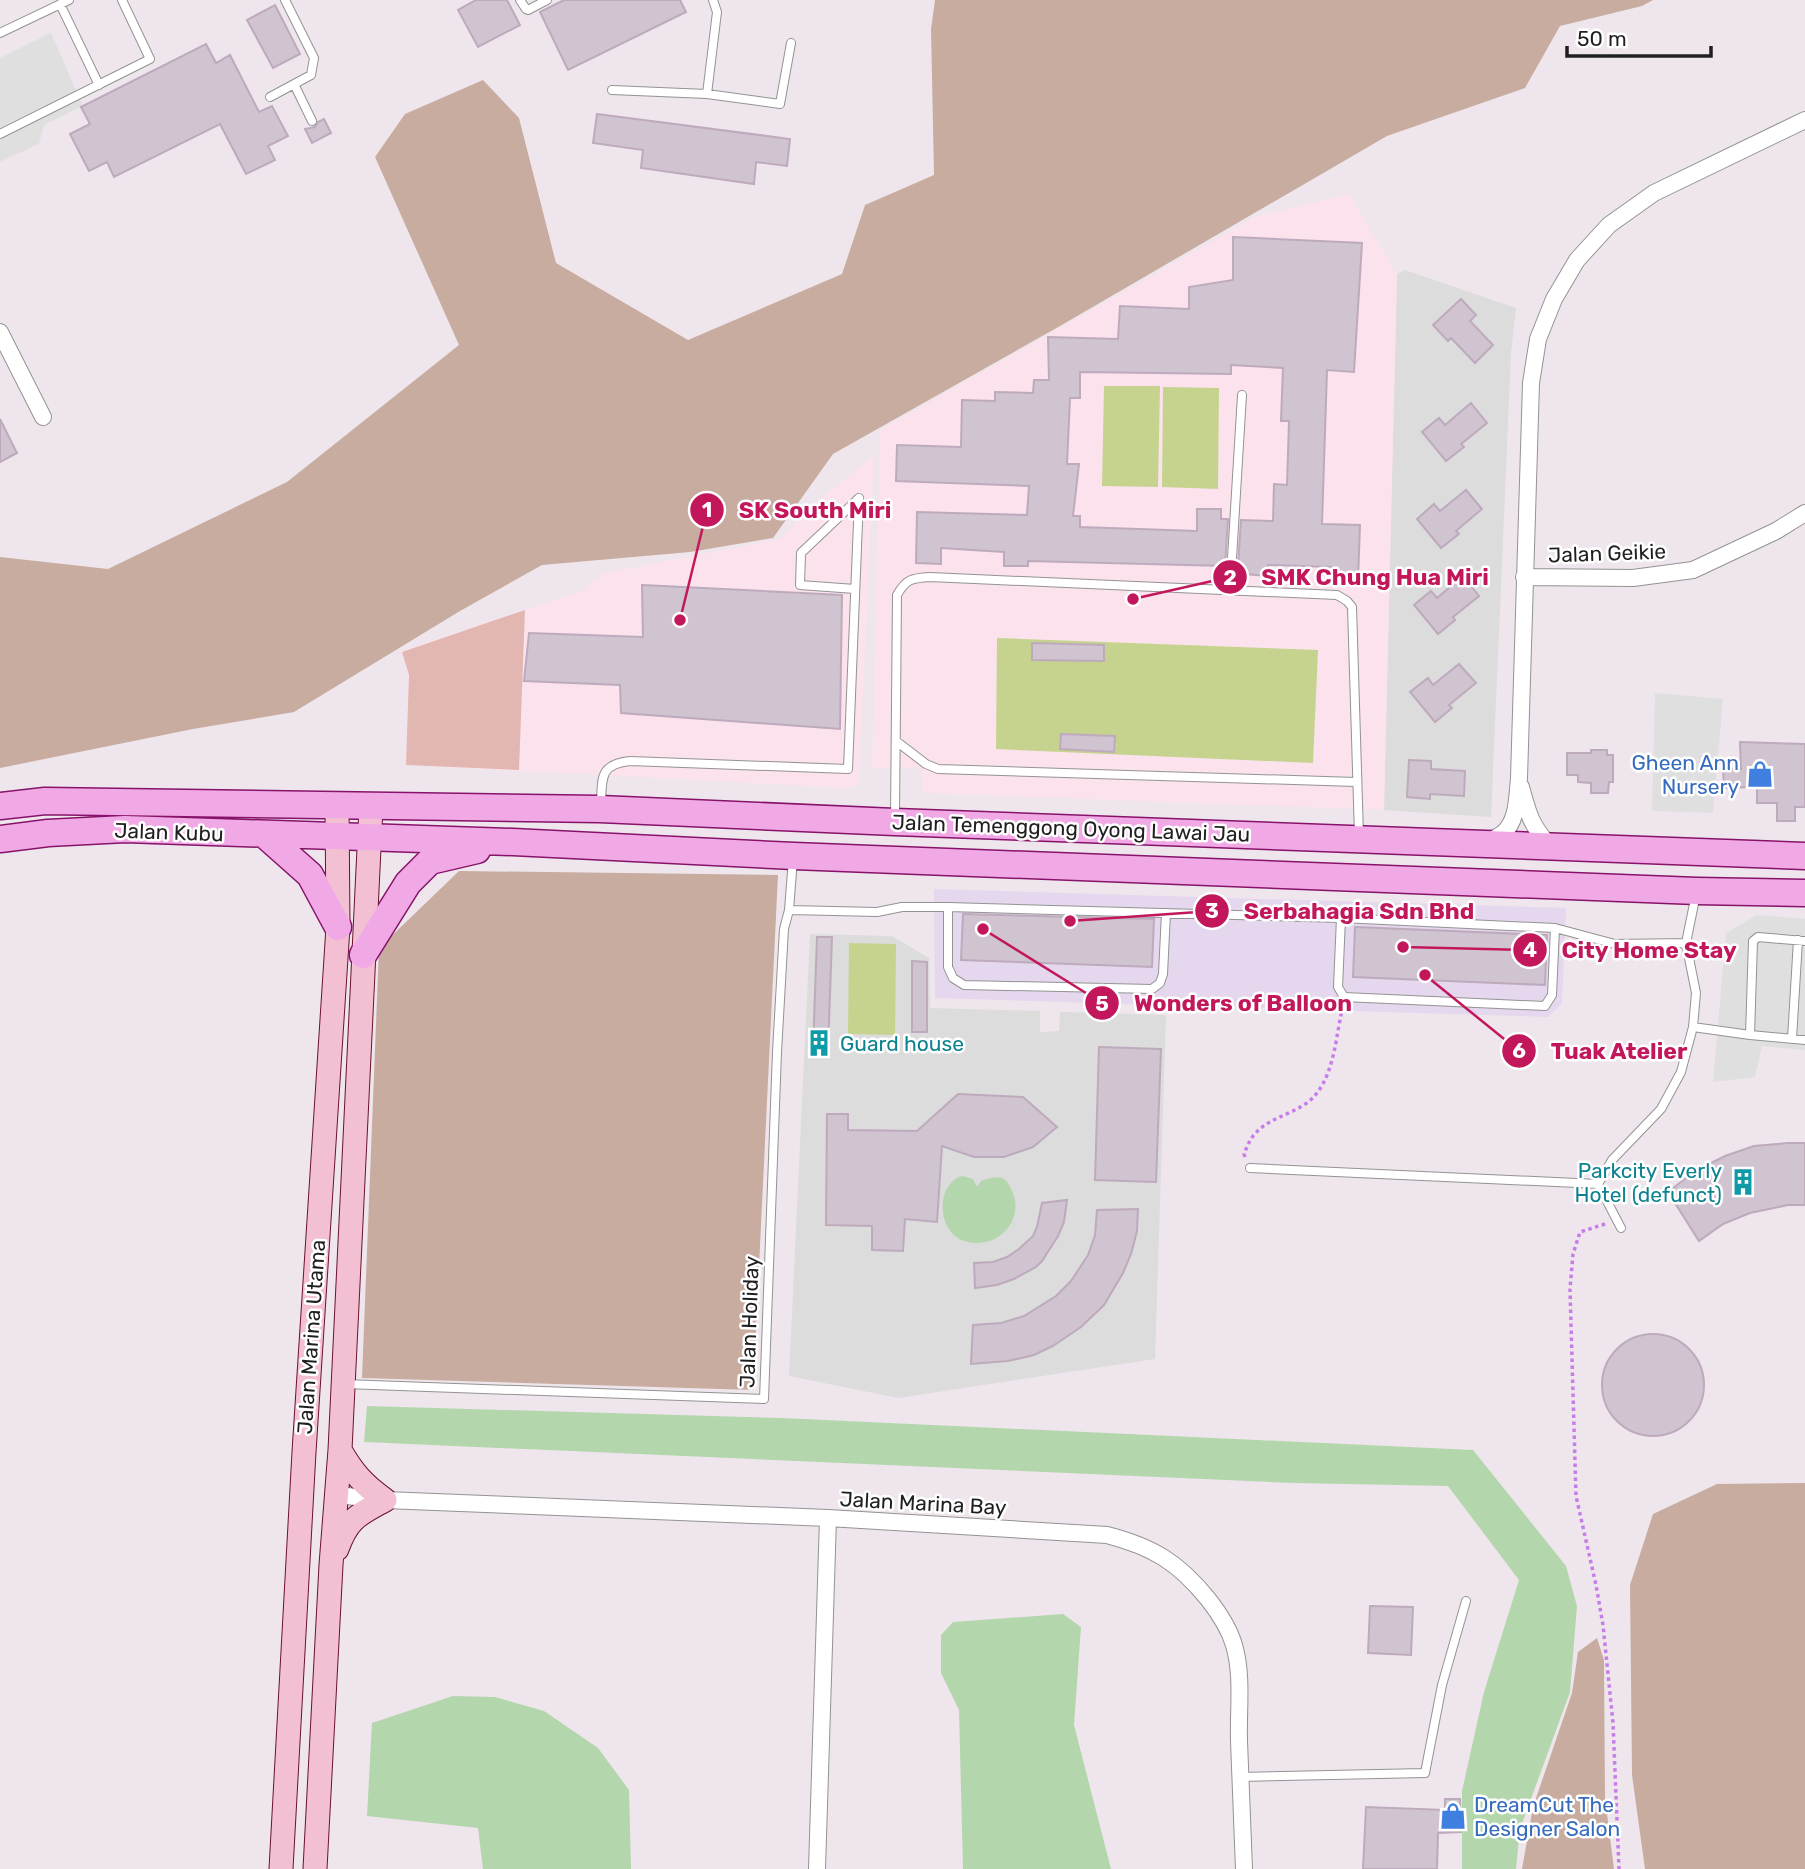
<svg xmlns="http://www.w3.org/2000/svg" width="1805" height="1869" viewBox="0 0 1805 1869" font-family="Rubik,sans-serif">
  <rect width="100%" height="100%" fill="#eee6ec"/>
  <path fill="#dcdcdc" d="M1405 270 1516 308 1511 354 1491 817 1384 810 1397 274Z
    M810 934 892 936 929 958 930 1008 1040 1011V1032L1059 1031 1060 1012 1166 1015 1155 1359 898 1398 789 1376Z"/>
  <path fill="#e5d7ed" d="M934 889 1566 908 1562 1003 1548 1017 935 998Z"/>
  <path fill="#fbe2ec" d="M1349 194 1397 274 1384 810 921 793 922 767 872 768 880 430 1257 216Z
    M874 456 859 785 844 788 406 765 408 676 401 651 587 589 590 583 605 573 780 539 828 492Z"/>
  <path fill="#e2b7b2" d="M525 610 519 770 406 765 409 675 402 652Z"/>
  <path fill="#c8aca0" d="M935 0H1653L1642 6 1560 26 1525 88 1387 136 1060 326 833 454 773 538 690 552 542 565 460 611 294 712 193 729 0 768V557L108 569 287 482 459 345 375 157 405 114 483 80 519 118 556 263 688 340 842 274 865 205 934 175 931 29Z
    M459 871 778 875 753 1390 362 1378 379 948Z
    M1805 1483V1869H1645L1632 1775 1630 1585 1653 1514 1717 1484Z
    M1597 1638 1604 1660 1605 1798 1614 1869H1522L1533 1807 1572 1693 1578 1652Z"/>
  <path fill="#c6d38e" d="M1104 386H1160L1158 487 1102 486Z
    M1163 387 1219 388 1218 489 1162 487Z
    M997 638 1318 650 1313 763 996 749Z
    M849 943 896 944 895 1035 848 1034Z"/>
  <path fill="#dfdfdf" d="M51 33 83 106 44 125 39 144 0 162V58Z
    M1655 693 1723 699 1713 813 1652 811Z
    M1757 915 1805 919V1050L1762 1046 1755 1077 1713 1082 1726 933Z"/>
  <path fill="#b4d6ac" d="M962 1176 973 1179 977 1187 981 1181C987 1179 996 1176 1002 1178 1007 1180 1010 1186 1012 1191 1022 1212 1009 1237 986 1242 936 1252 931 1185 962 1176Z
    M367 1406 782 1418 1473 1450 1566 1566 1577 1606 1570 1692 1520 1829 1516 1869H1462V1791L1484 1692 1519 1580 1448 1486 1295 1483 364 1442Z
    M1063 1614 1081 1627 1074 1725 1111 1869H963L959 1710 941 1673V1635L953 1622Z
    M453 1696 495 1697 544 1711 598 1748 629 1790 631 1869H483L478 1828 367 1816 372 1723Z"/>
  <path fill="#d0c4d0" stroke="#beaabd" stroke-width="2" d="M476 0H507L520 25 478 47 458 10Z
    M564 0H680L686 12 568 70 540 12Z
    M275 5 300 54 273 68 247 20Z
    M206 44 216 63 230 55 259 112 272 106 288 136 268 146 275 160 246 174 220 124 114 177 107 162 89 171 70 134 90 124 81 107Z
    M597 114 790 139 787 166 756 162 754 184 641 168 643 150 593 143Z
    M324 119 331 133 312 143 305 129 315 127 318 122Z
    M1233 237 1362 243 1354 372 1327 370 1322 524 1360 525 1358 579 1331 578 1332 567 1268 565V576L1244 574V566H1238L1241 520 1273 521 1274 484 1287 485 1289 421H1281L1283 368 1231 365V374L1080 372V398H1070L1067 464H1079L1073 516H1080V527L1197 531V509H1221V519H1228L1225 566 1028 561V566H1004V552L941 548V564L916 563 917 512 1027 515 1029 486 896 481 897 445 961 447 962 400 995 401V392L1033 393 1034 380H1049L1048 337 1118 339 1120 306 1189 309V287L1233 280Z
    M1461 299 1476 315 1470 321 1493 345 1475 363 1451 338 1448 341 1433 325Z
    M1471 403 1487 423 1461 444 1464 447 1446 461 1422 432 1439 418 1445 425Z
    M0 419 17 453 0 462Z
    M1466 490 1482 509 1456 531 1459 534 1441 548 1417 519 1434 504 1440 511Z
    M1463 576 1479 596 1453 617 1455 620 1438 634 1414 605 1431 591 1437 598Z
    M642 585 842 595 840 729 621 713 620 685 524 681 529 633 643 637Z
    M1032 643 1104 645V661L1032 660Z
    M1459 664 1476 683 1449 705 1452 708 1435 722 1410 692 1428 678 1433 685Z
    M1061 734 1115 736 1114 752 1060 749Z
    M1740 742 1805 744V807H1795V821H1777V803H1757V787L1724 788 1723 769H1741Z
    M1591 750H1607V755H1613V782H1609L1608 793H1591V783L1578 782V775H1567V753H1591Z
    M1409 760 1431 761V769L1465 771 1464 796 1430 794V799L1407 797Z
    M963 914 1154 919 1152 967 961 960Z
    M1355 927 1547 935 1545 985 1353 977Z
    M817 937H832L828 1050 813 1049Z
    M912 961 927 962V1032H912Z
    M1099 1047 1161 1049 1156 1182 1095 1180Z
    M958 1094 1023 1097 1057 1127 1033 1147 1004 1157H974L942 1146 937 1222 905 1219 903 1251 872 1250V1226L826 1225 827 1114H848V1130L917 1131Z
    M1788 1143H1805V1205H1788L1750 1213 1723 1224 1699 1241 1668 1192 1695 1171 1725 1156 1754 1146Z
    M1067 1200 1064 1222 1058 1236 1042 1261 1036 1267 1014 1279 997 1285 975 1288 974 1263 993 1262 1007 1257 1019 1249 1033 1236 1037 1227 1042 1203Z
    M1138 1209 1137 1231 1131 1254 1123 1273 1104 1305 1081 1327 1053 1346 1034 1355 1008 1361 971 1364 973 1325 1001 1323 1024 1316 1056 1296 1071 1281 1088 1255 1095 1235 1097 1210Z
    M1602 1385a51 51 0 1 1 102 0a51 51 0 1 1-102 0Z
    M1370 1606 1413 1607 1411 1655 1368 1653Z
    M1445 1799H1460L1461 1832 1438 1833 1437 1869H1363L1366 1807 1445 1810Z"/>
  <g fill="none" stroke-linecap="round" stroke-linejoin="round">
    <defs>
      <path id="lane" d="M520 0 526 9 528 10 547 0
        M60 4 99 85
        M0 33 69 0
        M294 84 312 121
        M612 90 707 94 780 104 791 43
        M707 94 717 12 713 0
        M270 97 311 75 314 58 285 0
        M0 134 150 59 122 0
        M855 589 800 585 801 553 859 498
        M1230 591 1242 395
        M896 741 926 764 938 769 1356 782
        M601 806C602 779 599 764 630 761L848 769 859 498
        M895 816 897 595C906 579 912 578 930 577L1337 595 1347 601 1352 607 1359 835
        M948 907V967L953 978 964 985 1152 989 1160 983 1163 974 1166 913
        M789 910 877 912 902 907H948L1341 918 1555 928 1615 944 1686 943
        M1341 918 1338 987 1344 997 1545 1006 1552 995 1555 928
        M1693 1027 1750 1035 1805 1040
        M1750 1035 1753 941 1758 937 1805 941
        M1792 1039 1798 940
        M1250 1168 1598 1184
        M1598 1184 1612 1160 1661 1109 1681 1072 1693 1027 1696 993 1686 943 1696 894
        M1598 1184 1621 1228
        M345 1384 764 1399 777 1052 784 929 789 910 793 859
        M1240 1777 1425 1773 1442 1685 1466 1601"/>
      <path id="street" d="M0 332 43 417
        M1524 577 1633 578 1693 570 1776 531 1805 513
        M1521 787C1528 813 1531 826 1550 846
        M1487 842C1492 840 1498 837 1502 834 1518 822 1517 796 1519 778L1531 383 1538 339 1554 299 1577 260 1609 225 1654 193 1805 120
        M337 1495 385 1500 828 1518 1107 1535C1153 1547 1178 1562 1208 1599 1219 1613 1229 1628 1234 1645 1243 1676 1238 1710 1239 1741 1241 1784 1242 1826 1244 1869
        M817 1869 828 1518"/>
      <path id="secondary" d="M337 1549C348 1518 358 1515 385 1500 364 1485 353 1473 340 1450
        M281 1869 304 1452 338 927 337 805
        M315 1869 331 1565 340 1450 371 807"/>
      <path id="primary" d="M0 806 45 801 600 809 895 822 1805 856
        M265 835 310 875 338 927
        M0 839 48 833 125 829 513 842 794 856 1697 891 1805 893
        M363 955 408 883 430 861 477 850"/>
    </defs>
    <use href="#lane" stroke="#939393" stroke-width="10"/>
    <use href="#street" stroke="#939393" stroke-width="18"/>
    <use href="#secondary" stroke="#69132d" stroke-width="25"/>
    <use href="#primary" stroke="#861369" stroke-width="29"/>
    <path stroke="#c77de8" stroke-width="3.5" stroke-dasharray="3.5 3.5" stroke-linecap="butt" d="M1245 1157 1244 1154C1246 1149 1248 1144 1251 1139 1266 1115 1301 1115 1317 1093 1334 1071 1336 1037 1342 1010
      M1605 1224 1580 1232 1573 1254 1570 1289 1576 1496 1596 1585 1603 1625 1613 1723 1619 1869"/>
    <use href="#lane" stroke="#fff" stroke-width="8"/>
    <use href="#street" stroke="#fff" stroke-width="16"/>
    <use href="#secondary" stroke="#f2c0d2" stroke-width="23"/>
    <use href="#primary" stroke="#f0a9e5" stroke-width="26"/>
  </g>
  <defs>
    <symbol id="shop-bare" viewBox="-9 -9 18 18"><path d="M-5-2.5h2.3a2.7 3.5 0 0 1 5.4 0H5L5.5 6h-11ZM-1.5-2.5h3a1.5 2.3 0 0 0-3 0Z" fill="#3f7fe0" stroke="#fff" stroke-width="2.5" paint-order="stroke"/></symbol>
    <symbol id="building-bare" viewBox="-9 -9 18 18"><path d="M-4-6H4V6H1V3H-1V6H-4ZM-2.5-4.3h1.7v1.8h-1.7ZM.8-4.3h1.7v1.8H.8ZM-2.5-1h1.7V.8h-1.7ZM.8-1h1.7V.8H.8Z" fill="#0f9aa8" stroke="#fff" stroke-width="2.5" paint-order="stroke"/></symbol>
  </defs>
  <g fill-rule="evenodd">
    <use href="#shop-bare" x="1741" y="755" width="38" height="38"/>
    <use href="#building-bare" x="800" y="1024" width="38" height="38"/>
    <use href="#building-bare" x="1724" y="1163" width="38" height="38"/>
    <use href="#shop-bare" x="1434" y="1797" width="38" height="38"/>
  </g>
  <g text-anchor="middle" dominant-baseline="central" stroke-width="5" stroke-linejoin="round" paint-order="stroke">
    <g font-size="21" fill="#1f1f1f" stroke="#fff">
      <text transform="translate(1607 553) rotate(-2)">Jalan Geikie</text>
      <text transform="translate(1071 828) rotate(2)">Jalan Temenggong Oyong Lawai Jau</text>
      <text transform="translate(169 832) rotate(2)">Jalan Kubu</text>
      <text transform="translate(749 1322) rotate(-88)">Jalan Holiday</text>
      <text transform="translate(311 1337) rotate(-86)">Jalan Marina Utama</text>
      <text transform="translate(923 1503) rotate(3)">Jalan Marina Bay</text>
    </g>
    <g font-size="21" fill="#366cbe" stroke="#fff" text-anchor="end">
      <text x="1739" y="762">Gheen Ann<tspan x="1739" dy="24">Nursery</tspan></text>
      <text x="1474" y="1804" text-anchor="start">DreamCut The<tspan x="1474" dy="24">Designer Salon</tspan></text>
    </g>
    <g font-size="21" fill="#0d838f" stroke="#fff" text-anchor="start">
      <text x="840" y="1043">Guard house</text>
      <text x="1722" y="1170" text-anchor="end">Parkcity Everly<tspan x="1722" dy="24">Hotel (defunct)</tspan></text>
    </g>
  </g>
  <path fill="none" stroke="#c2185b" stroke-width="2.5" d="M680 620L707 510M1133 599L1230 577M1070 921L1212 911M1403 947L1530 950M983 929L1102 1003M1425 975L1519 1051"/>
  <g fill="#c2185b" stroke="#fff" stroke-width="2.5">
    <circle cx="680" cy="620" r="7"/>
    <circle cx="1133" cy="599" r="7"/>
    <circle cx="1070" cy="921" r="7"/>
    <circle cx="1403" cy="947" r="7"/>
    <circle cx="983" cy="929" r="7"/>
    <circle cx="1425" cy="975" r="7"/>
    <circle cx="707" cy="510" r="18"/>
    <circle cx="1230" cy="577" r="18"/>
    <circle cx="1212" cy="911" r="18"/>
    <circle cx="1530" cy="950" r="18"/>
    <circle cx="1102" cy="1003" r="18"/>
    <circle cx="1519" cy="1051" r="18"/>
  </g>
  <g font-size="21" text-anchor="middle" font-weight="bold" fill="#fff">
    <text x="707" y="517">1</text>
    <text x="1230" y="585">2</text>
    <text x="1212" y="918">3</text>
    <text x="1530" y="957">4</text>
    <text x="1102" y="1011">5</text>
    <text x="1519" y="1058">6</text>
  </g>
  <g font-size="23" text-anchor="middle" font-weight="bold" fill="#c2185b" stroke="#fff" stroke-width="5" stroke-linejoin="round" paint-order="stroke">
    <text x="815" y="518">SK South Miri</text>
    <text x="1375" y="585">SMK Chung Hua Miri</text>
    <text x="1359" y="919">Serbahagia Sdn Bhd</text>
    <text x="1649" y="958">City Home Stay</text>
    <text x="1243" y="1011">Wonders of Balloon</text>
    <text x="1619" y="1059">Tuak Atelier</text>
  </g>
  <path d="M1567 46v10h144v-10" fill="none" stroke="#1f1f1f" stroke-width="3.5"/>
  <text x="1577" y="46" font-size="21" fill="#1f1f1f" stroke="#ffffff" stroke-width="5" paint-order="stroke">50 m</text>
</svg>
